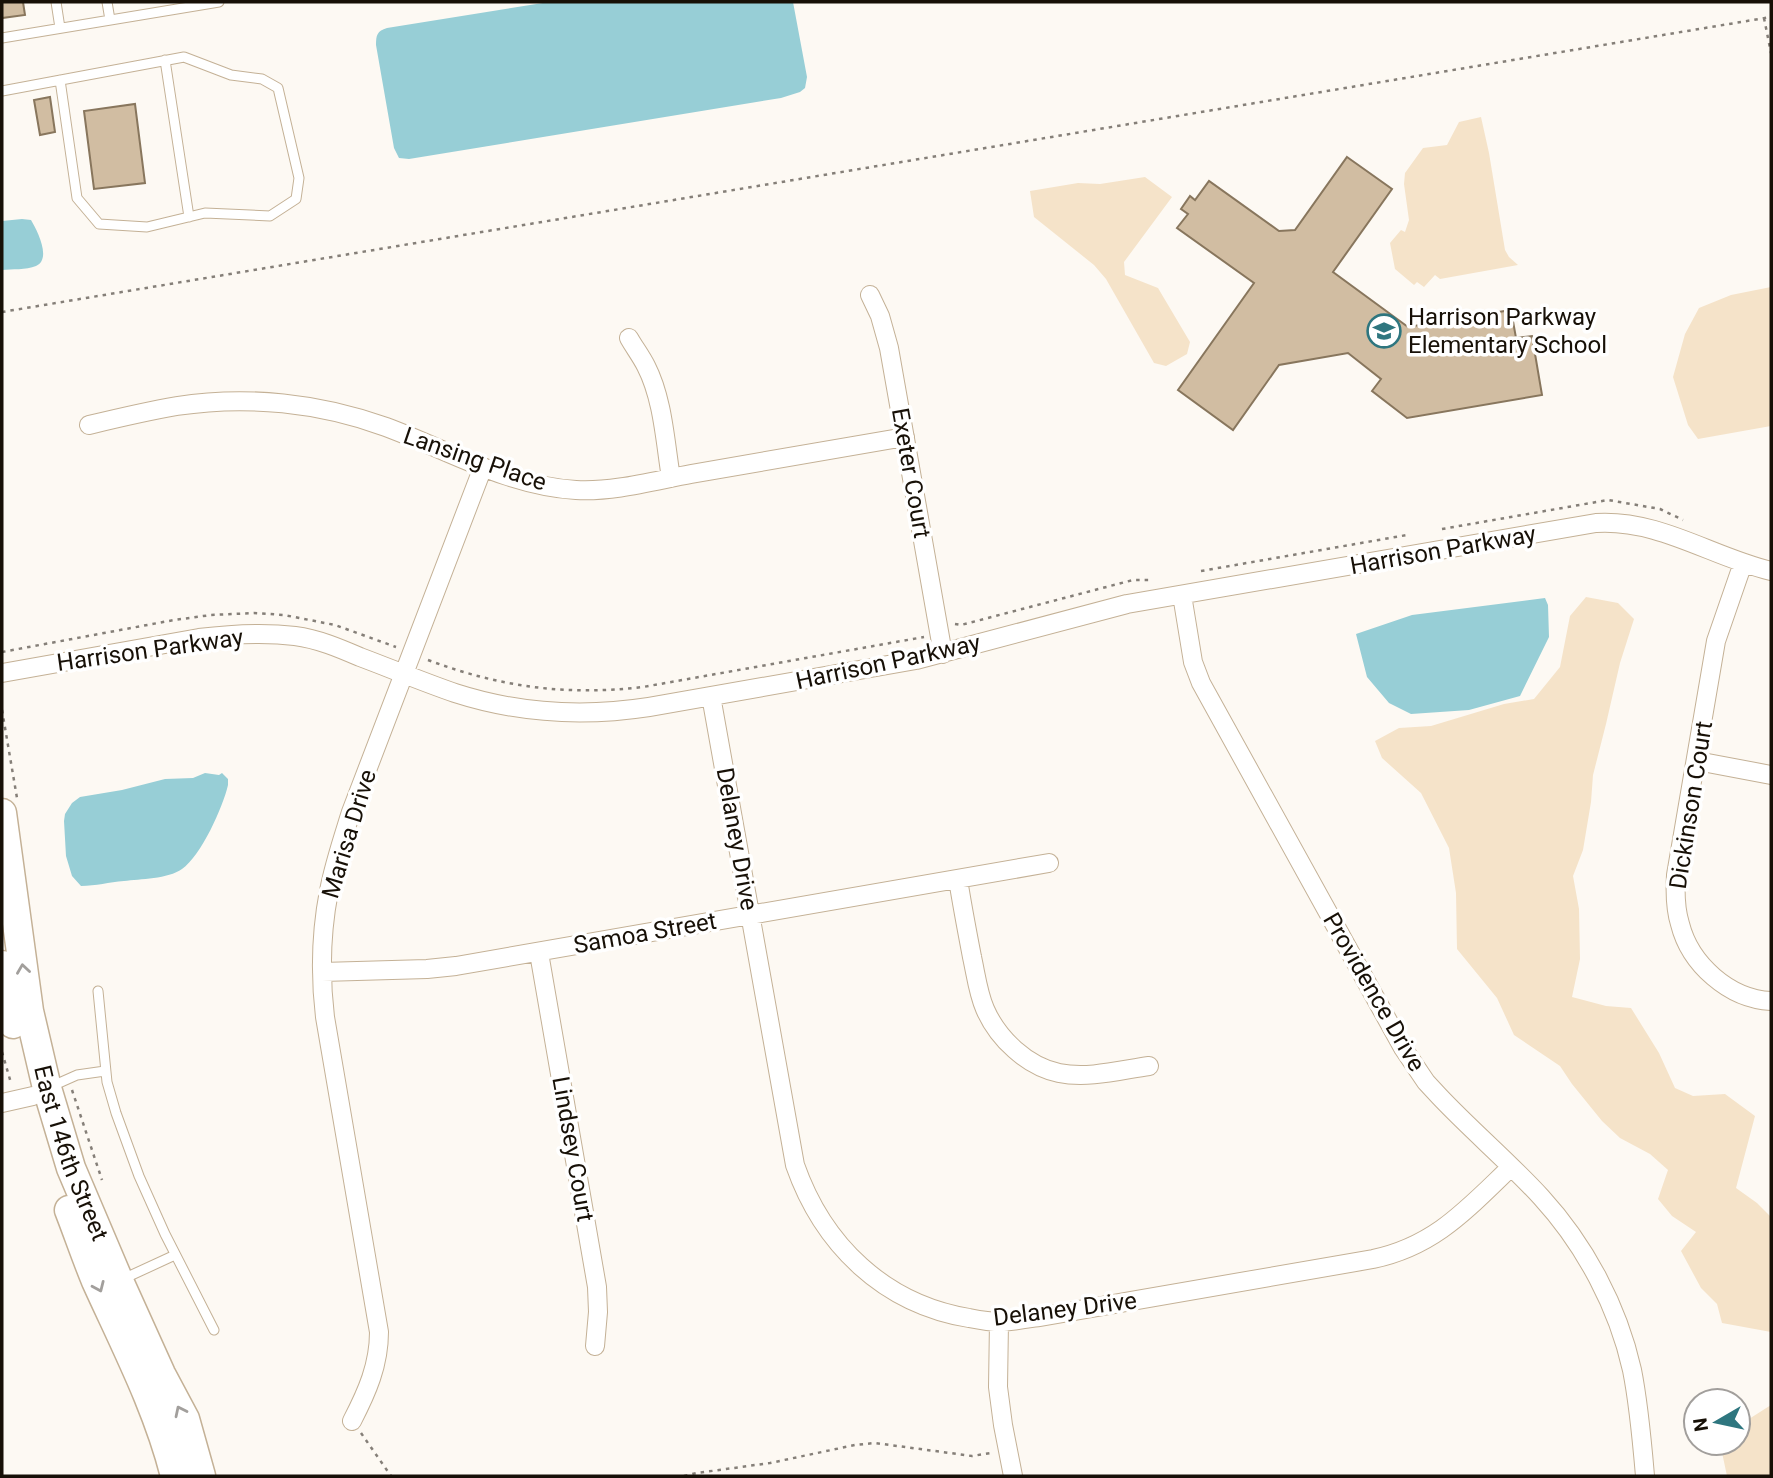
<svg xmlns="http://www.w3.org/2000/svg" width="1773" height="1478" viewBox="0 0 1773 1478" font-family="Roboto,sans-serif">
  <rect width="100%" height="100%" fill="#fdf9f3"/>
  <path fill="#f5e3c9" d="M1481 117 1489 153 1505 250 1509 257 1518 265 1440 279 1435 275 1424 287 1417 282 1414 285 1395 269 1390 243 1401 230 1405 232 1409 220 1404 184 1405 173 1423 148 1447 145 1459 122Z
    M1145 177 1172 197 1124 262 1125 275 1158 288 1190 342 1187 354 1166 366 1154 363 1106 279 1094 265 1034 217 1030 191 1078 183 1100 184Z
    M1771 287V426L1698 439 1688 425 1673 377 1685 334 1699 308 1731 295Z
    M1586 597 1618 603 1634 619 1620 663 1606 724 1593 775 1591 802 1583 850 1573 876 1579 909 1580 959 1572 997 1606 1006 1631 1008 1659 1053 1675 1088 1693 1096 1725 1094 1755 1116 1736 1188 1757 1203 1770 1216 1771 1332 1722 1323 1717 1304 1701 1288 1681 1251 1696 1232 1672 1216 1658 1199 1668 1170 1650 1154 1620 1138 1602 1121 1572 1084 1560 1066 1514 1035 1497 998 1457 949 1456 893 1449 848 1421 793 1382 758 1375 741 1399 728 1431 726 1504 704 1534 699 1560 667 1570 616Z
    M1771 1405V1476H1727L1720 1443H1738V1426Z"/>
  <path fill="#97ced6" d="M549 2H793L807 77 805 88 800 92 781 98 409 159 399 158 394 148 376 45C376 35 377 31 387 28Z
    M22 219 31 220C37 230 52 259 36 266 26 270 12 269 2 270V221Z
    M1545 598 1548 605 1549 637 1520 696 1469 710 1411 714 1389 703 1367 677 1356 634 1412 615Z
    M205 773 219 775 222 773 228 779V785C223 807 201 856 182 869 168 879 140 879 124 881 109 882 96 886 81 886L72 876 66 856 64 821 65 814 72 803 80 797 122 790 165 779 193 778Z"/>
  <path fill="#d1bda2" stroke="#88765d" stroke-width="2" d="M2 2H23L25 15 2 18Z
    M50 97 55 132 40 135 34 100Z
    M135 104 145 183 94 189 84 111Z
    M1347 157 1392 189 1333 272 1408 327 1511 310 1516 338 1532 336 1542 395 1407 418 1372 391 1381 379 1348 353 1279 365 1233 430 1178 390 1254 283 1177 228 1188 214 1181 209 1190 196 1195 200 1209 181 1279 231 1295 230Z"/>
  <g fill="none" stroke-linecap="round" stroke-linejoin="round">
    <defs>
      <path id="service" d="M56 2 60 28
        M107 2 110 20
        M2 38 219 2
        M165 60 189 217
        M2 91 184 57 231 75 262 79 278 88 299 178 296 199 270 216 205 213 147 227 99 224 77 198 60 80
        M98 991 107 1082 116 1113 139 1176 165 1234 214 1330
        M50 1087 77 1075 105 1071
        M123 1279 175 1255"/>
      <path id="minor" d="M870 295 880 316 889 348 943 654
        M629 338C634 347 641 356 646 366 663 399 665 441 671 478
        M89 425C118 418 148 411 177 406 247 395 320 403 386 427 448 450 508 486 576 490 614 492 653 481 691 474 762 462 833 449 905 437
        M1743 563 1716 641 1676 875C1675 892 1675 908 1680 924 1690 964 1729 999 1771 1001
        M1182 595 1193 662 1201 683 1403 1048 1426 1082 1439 1096C1472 1131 1509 1162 1541 1197 1585 1245 1618 1307 1632 1370 1639 1405 1642 1441 1645 1476
        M2 673 199 638C231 634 263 632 295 636 318 639 339 648 360 657 392 669 423 682 455 693 517 713 584 717 649 707L916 660 1127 604 1596 523C1659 519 1712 557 1771 571
        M711 696 795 1165C823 1245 884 1304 969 1318 979 1320 991 1322 1001 1322 1014 1321 1026 1319 1039 1317L1373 1259C1435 1246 1467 1209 1511 1167
        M1697 761 1771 775
        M958 879C962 905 967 931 972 957 976 975 978 993 985 1009 998 1039 1027 1066 1059 1073 1088 1079 1121 1070 1149 1066
        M539 953 597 1287 598 1312 595 1346
        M322 972 427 969 456 966 1049 863
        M2 1103 33 1096
        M999 1322 998 1387 1003 1425 1013 1476
        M352 1421C367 1392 379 1365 379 1332L325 1017C320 975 321 932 329 891 334 864 343 838 351 812L483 467"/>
      <g id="primary">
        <path id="s1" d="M2 813 29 1011 47 1088 71 1168 119 1281 161 1374 185 1419 201 1476"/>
        <path d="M2 965 13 1024"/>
        <path d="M69 1210C78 1233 86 1257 96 1281 125 1345 158 1408 175 1476"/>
      </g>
    </defs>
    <use href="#service" stroke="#c4b196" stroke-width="11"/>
    <use href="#minor" stroke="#c4b196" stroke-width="20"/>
    <use href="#primary" stroke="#c4b196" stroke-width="31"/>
    <path stroke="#857f78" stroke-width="2.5" stroke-dasharray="3.5 5" stroke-linecap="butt" d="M1764 18 1771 53
      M2 312 1771 17
      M1442 529 1608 500 1660 509 1683 520
      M1201 571 1407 535
      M955 624 961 625 1133 580H1149
      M2 652 174 620 211 615 254 613 284 615 335 625 396 647
      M428 660C500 687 566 696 643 687L924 637
      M2 710 17 798
      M2 1052 11 1083
      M72 1090 102 1180
      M361 1433 391 1476
      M684 1476 697 1473 770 1463 855 1445 875 1443 972 1456 991 1453"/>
    <use href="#service" stroke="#fff" stroke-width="9"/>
    <use href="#minor" stroke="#fff" stroke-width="18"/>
    <use href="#primary" stroke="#fff" stroke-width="28"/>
  </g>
  <defs><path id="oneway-chevron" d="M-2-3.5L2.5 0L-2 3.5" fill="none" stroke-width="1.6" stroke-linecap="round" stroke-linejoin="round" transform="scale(1.75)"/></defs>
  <g stroke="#a29f9c">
    <use href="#oneway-chevron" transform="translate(23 969) rotate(-98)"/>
    <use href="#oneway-chevron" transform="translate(99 1287) rotate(66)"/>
    <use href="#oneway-chevron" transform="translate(180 1411) rotate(-116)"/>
  </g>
  <defs>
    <symbol id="school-ring" viewBox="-11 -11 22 22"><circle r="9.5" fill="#fff" stroke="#2e767f" stroke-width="1.5"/><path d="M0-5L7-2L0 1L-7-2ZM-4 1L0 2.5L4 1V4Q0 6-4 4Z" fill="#2e767f"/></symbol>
  </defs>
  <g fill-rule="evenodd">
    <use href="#school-ring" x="1365" y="312" width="38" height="38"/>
  </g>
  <g text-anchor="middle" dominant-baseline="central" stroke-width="7" stroke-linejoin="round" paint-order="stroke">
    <g font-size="24" fill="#171007" stroke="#fff" text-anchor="start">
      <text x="1408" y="317">Harrison Parkway<tspan x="1408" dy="28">Elementary School</tspan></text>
    </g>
    <g font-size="24" fill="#171007" stroke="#fff">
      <text transform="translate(475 459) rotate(19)">Lansing Place</text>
      <text transform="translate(911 473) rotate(80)">Exeter Court</text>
      <text transform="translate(1443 550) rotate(-10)">Harrison Parkway</text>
      <text transform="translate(150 650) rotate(-8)">Harrison Parkway</text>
      <text transform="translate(888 662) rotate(-12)">Harrison Parkway</text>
      <text transform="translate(1691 805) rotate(-81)">Dickinson Court</text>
      <text transform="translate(349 834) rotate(-73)">Marisa Drive</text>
      <text transform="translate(737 839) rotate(80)">Delaney Drive</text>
      <text transform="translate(645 933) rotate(-10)">Samoa Street</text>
      <text transform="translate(1374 992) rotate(60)">Providence Drive</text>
      <text transform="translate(573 1149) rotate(80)">Lindsey Court</text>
      <text stroke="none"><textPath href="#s1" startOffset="348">East 146th Street</textPath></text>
      <text transform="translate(1065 1309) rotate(-7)">Delaney Drive</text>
    </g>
  </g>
  <rect width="1773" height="1478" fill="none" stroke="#171007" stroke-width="7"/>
  <g transform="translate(1717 1422) rotate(261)"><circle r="33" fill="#ffffff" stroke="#a29f9c" stroke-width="2"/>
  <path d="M0-5L12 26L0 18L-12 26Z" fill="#2e767f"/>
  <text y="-10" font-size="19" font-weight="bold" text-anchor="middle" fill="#171007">N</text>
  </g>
</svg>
